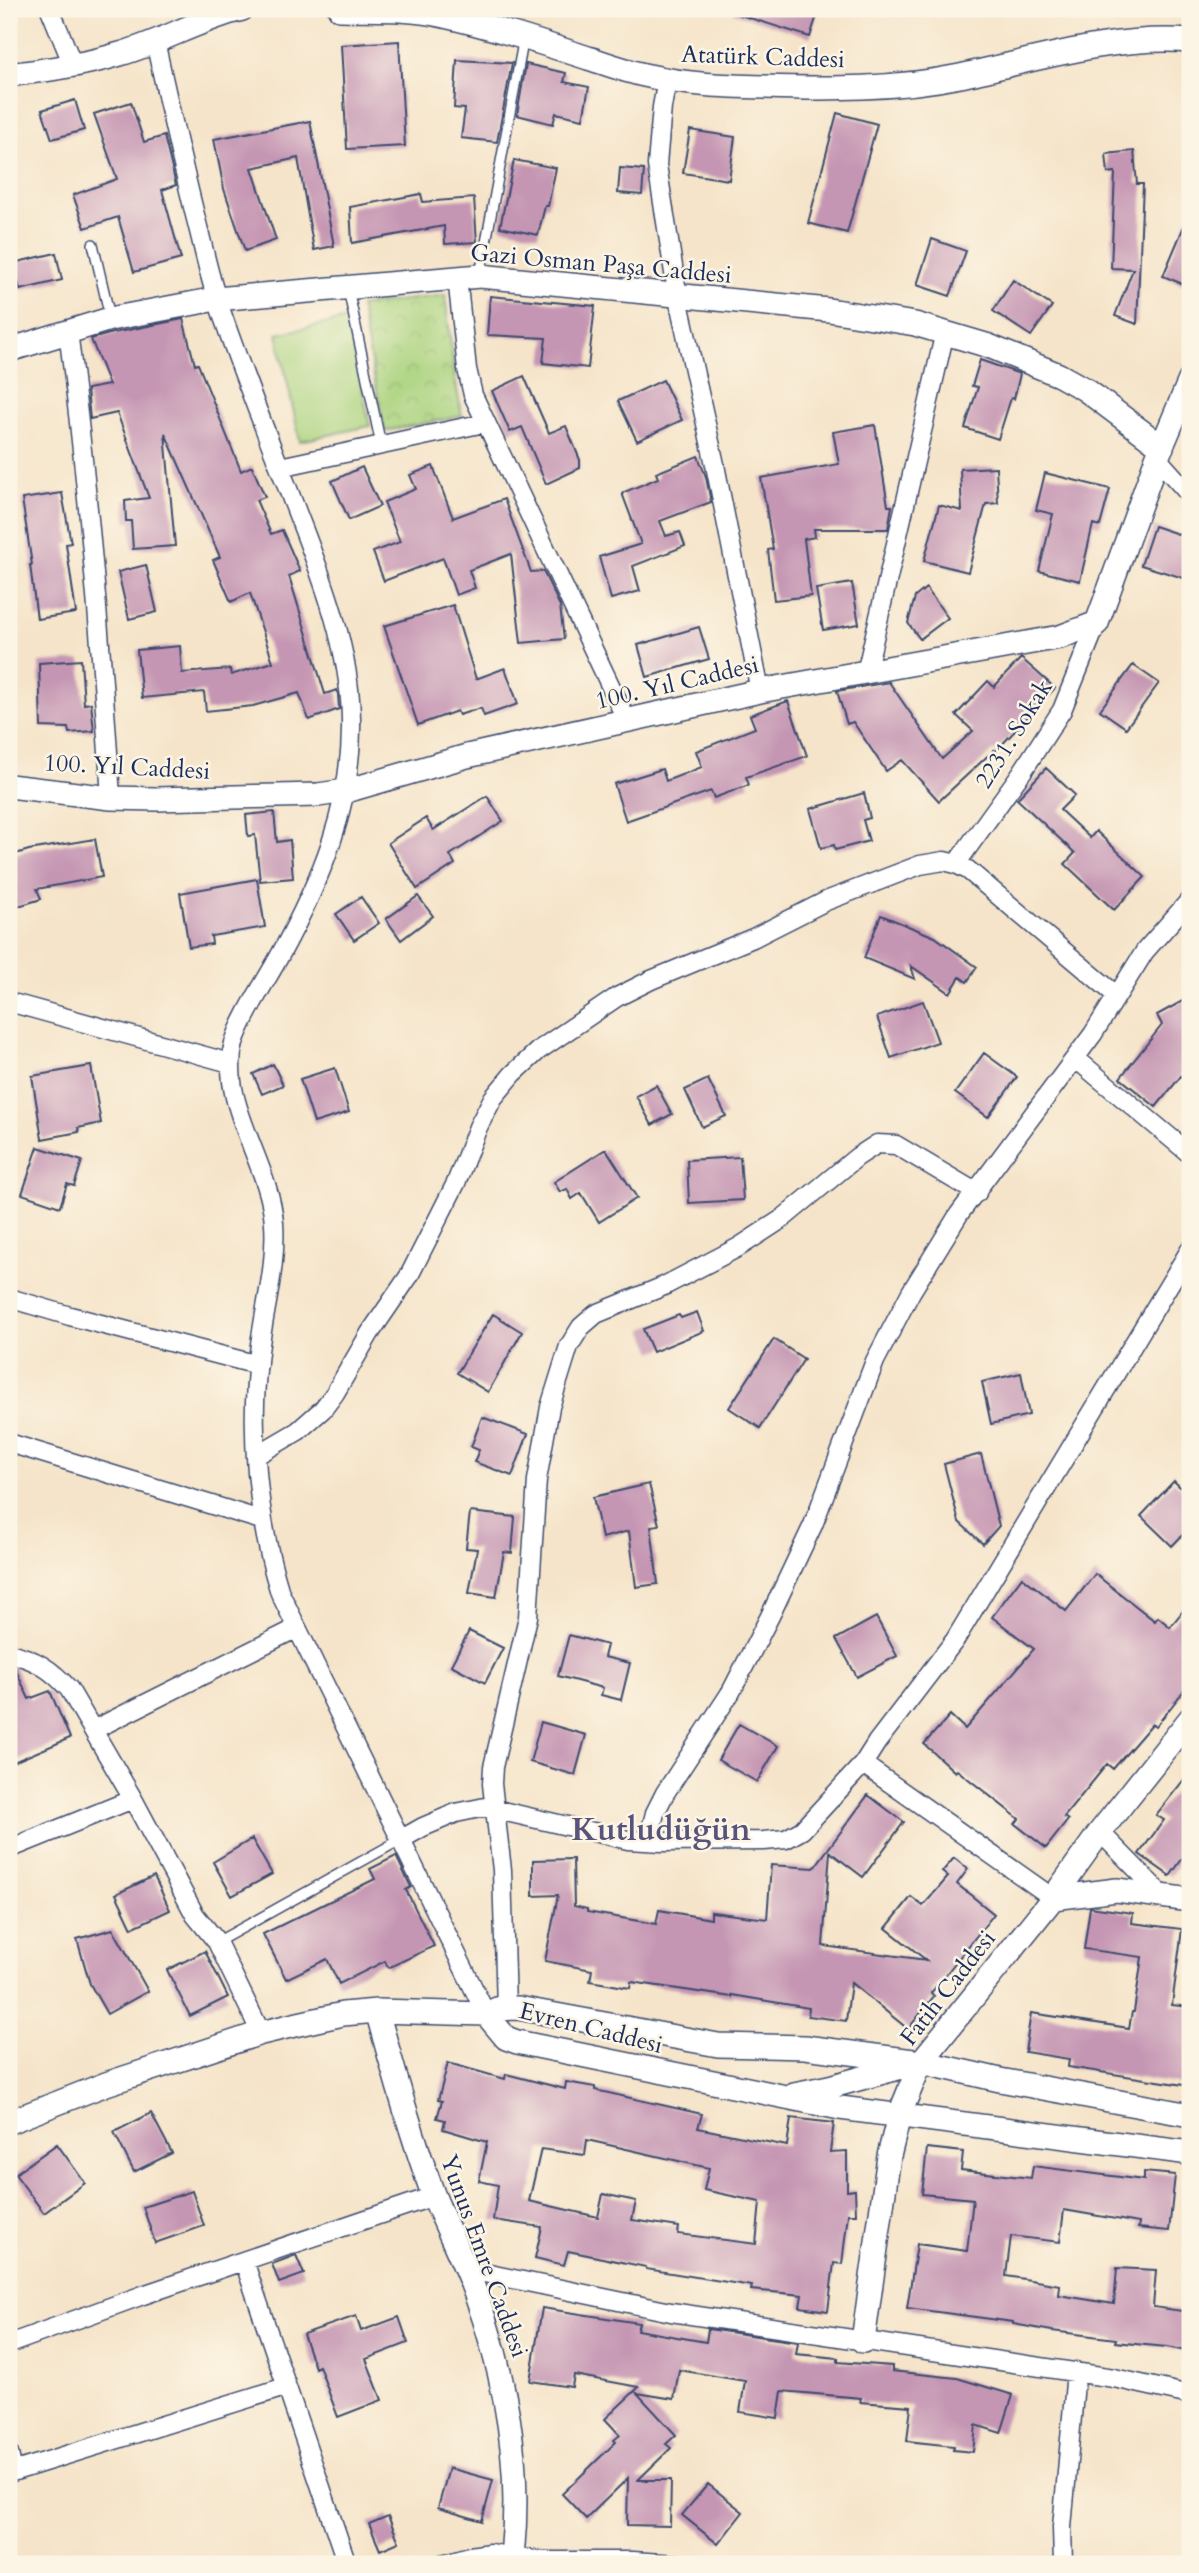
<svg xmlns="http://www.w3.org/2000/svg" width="1199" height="2573" viewBox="0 0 1199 2573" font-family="Cardo,serif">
  <defs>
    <pattern id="park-crowns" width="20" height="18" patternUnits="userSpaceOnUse" patternTransform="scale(1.75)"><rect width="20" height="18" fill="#aad37e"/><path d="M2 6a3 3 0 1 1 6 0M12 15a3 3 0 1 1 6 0" fill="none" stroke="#92b56f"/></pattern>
  </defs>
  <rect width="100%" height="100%" fill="#fcf5e5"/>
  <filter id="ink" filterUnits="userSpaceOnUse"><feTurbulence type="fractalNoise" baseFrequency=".0143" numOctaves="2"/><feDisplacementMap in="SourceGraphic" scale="14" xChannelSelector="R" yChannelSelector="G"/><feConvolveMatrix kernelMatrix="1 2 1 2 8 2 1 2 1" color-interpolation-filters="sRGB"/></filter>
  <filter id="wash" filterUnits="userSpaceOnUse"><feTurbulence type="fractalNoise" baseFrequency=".00686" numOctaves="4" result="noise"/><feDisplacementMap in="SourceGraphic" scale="28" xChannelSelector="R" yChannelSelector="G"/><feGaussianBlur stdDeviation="1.57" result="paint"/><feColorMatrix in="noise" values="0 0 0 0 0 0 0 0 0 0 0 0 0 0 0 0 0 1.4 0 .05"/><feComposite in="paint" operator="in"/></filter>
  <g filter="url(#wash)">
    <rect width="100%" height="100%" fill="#f5e4c9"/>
    <path fill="url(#park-crowns)" stroke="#62816e" stroke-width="2" d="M445 295 455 379 462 416 385 431 360 306Z"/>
    <path fill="#aad37e" stroke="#62816e" stroke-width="2" d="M348 319 370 426 300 441 277 334Z"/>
    <g id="blocks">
      <path fill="#c596b3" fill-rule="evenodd" d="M735 9H819L810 37 734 13Z
        M399 41 405 146 347 149 341 45Z
        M457 60 512 63 497 142 461 138 465 109 454 108Z
        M526 64 566 73 564 82 589 87 583 119 556 113 553 124 517 115Z
        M75 100 84 130 52 139 42 110Z
        M131 102 144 142 164 136 176 185 162 190 181 259 134 272 118 217 85 228 73 195 117 179 94 114Z
        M837 113 877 124 847 233 808 223Z
        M310 121 334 246 314 250 298 158 252 168 276 240 245 251 224 189 214 139Z
        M690 130 735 137 729 180 683 173Z
        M1134 151 1137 184H1143L1137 324 1115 316 1133 269 1111 268 1115 172 1108 173 1106 154Z
        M514 160 556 168 548 206H545L538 235 500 227Z
        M620 168 644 170 642 195 618 193Z
        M421 194 423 202 474 198 477 242 445 244 444 226 352 243 350 207Z
        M1190 212V287L1163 276Z
        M932 239 966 251 950 296 917 285Z
        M56 253 62 280 20 290 13 263Z
        M1013 280 1052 306 1031 336 993 311Z
        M490 296 595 306 588 368 543 363 546 338 487 335Z
        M183 319 195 365 198 364 241 471 252 466 265 497 256 500 271 534 282 530 300 571 289 576 325 694 337 690 338 694 339 709 309 720 299 693 253 706 206 711 204 692 142 698 137 650 180 646 182 673 230 669 231 675 273 662 250 593 231 602 213 560 220 557 165 433 175 546 133 549 131 521H126L125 501 149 498 117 413 90 419 87 389 109 385 91 339 113 333Z
        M980 360 1020 374 1014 399 1011 398 998 439 965 428 978 387 972 386Z
        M524 376 549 433 566 426 580 460V468L546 484 522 427 510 432 492 391Z
        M663 380 682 420 637 441 618 401Z
        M875 425 888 506H892L888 529H814L815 537 804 539 811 596 774 600 768 550 773 549 761 478 839 464 833 432Z
        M698 456 706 477 711 502 660 521 666 536 680 532 685 546 633 566 640 591 611 599 599 557 641 544 622 493 658 478 656 473Z
        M433 466 453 518 504 499 531 572 543 571 560 606 564 639 521 643 511 554 469 570 475 588 456 595 443 558 384 581 373 552 400 542 384 502 416 489 410 475Z
        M362 467 380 506 349 520 332 481Z
        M996 467 998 503 986 504 968 572 924 561 939 505 962 511 960 469Z
        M1045 473 1110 489 1100 526 1093 524 1080 581 1039 571 1053 514 1036 510Z
        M62 493 71 543 66 544 76 613 37 619 30 565H32L22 499Z
        M1154 526 1190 538V580L1141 565Z
        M146 565 157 612 129 619 118 572Z
        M852 583 859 624 823 630 816 589Z
        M926 588 948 618 920 639 908 623 915 597Z
        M453 605 476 679 505 668 518 704 484 716 481 708 459 715 457 711 418 725 384 626Z
        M699 627 709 659 647 677 638 645Z
        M1021 658 1055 688 995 752 994 750 939 801 902 760 886 771 853 722 847 724 837 691 889 682 942 759 973 731 956 715 988 681 994 687Z
        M81 660 84 704 91 703 94 731 69 733 68 728 41 727 39 663Z
        M1133 665 1159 683 1126 728 1100 710Z
        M788 701 807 756 746 777 749 785 714 798 711 791 626 821 614 784 662 769 666 781 702 767 696 751 755 728 750 715Z
        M1046 768 1075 795 1060 810 1090 838 1096 831 1145 877 1114 910 1065 864 1075 853 1017 799Z
        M864 793 870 818 863 820 869 841 835 850 834 845 821 848 810 809Z
        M487 796 503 821 450 855 455 864 417 889 388 843 426 818 433 830Z
        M274 812 277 842 290 840 293 878 260 881 255 835 248 836 246 815Z
        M95 839 102 877 37 889 41 899 9 909V856L29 850Z
        M257 879 265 927 211 936 212 944 189 947 180 893Z
        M418 896 433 916 401 940 386 919Z
        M361 897 379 923 354 940 336 914Z
        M881 915 935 937 977 967 967 982 960 977 950 993 911 966 915 979 864 958Z
        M1190 997V1065L1156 1107 1120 1078 1162 1025 1157 1015Z
        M923 1001 938 1042 891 1058 877 1017Z
        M984 1053 1017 1077 988 1117 955 1093Z
        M273 1064 283 1085 262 1094 253 1074Z
        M91 1066 101 1123 78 1128 79 1132 42 1139 32 1076Z
        M335 1068 349 1112 314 1123 300 1079Z
        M708 1079 726 1116 702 1127 685 1090Z
        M656 1085 672 1114 652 1125 636 1096Z
        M38 1147 82 1161 74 1186 67 1184 60 1207 22 1194Z
        M606 1149 637 1198 599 1222 581 1193 572 1199 567 1189 560 1192 554 1182Z
        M740 1157 743 1200 689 1203 687 1160Z
        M697 1312 704 1331 653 1352 643 1329 679 1315 681 1318Z
        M493 1314 522 1332 488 1392 457 1373Z
        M774 1339 804 1359 760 1428 729 1408Z
        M1021 1373 1029 1415 991 1424 982 1382Z
        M482 1417 528 1434 512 1476 474 1462 479 1450 471 1447Z
        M981 1454 999 1526 983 1544 959 1522 944 1464Z
        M1174 1481 1190 1497V1527L1172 1546 1141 1516Z
        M649 1484 659 1525 651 1526 658 1584 636 1587 629 1531 602 1538 593 1497Z
        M470 1512 515 1517 512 1553 504 1552 496 1597 469 1593 477 1549 466 1548Z
        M1095 1574 1155 1621 1158 1617 1170 1627 1190 1602V1683L1156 1726 1152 1724 1113 1769 1107 1764 1064 1817 1068 1820 1046 1848 1015 1824 1019 1819 957 1770 955 1772 924 1744 950 1715 965 1729 1034 1649 992 1617 1022 1577 1066 1611Z
        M876 1617 897 1656 857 1677 836 1639Z
        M469 1631 503 1648 485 1683 451 1665Z
        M569 1635 607 1645 604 1657 630 1663 621 1700 601 1695 603 1688 558 1676Z
        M9 1665 14 1666 29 1699 50 1691 70 1738 9 1764Z
        M541 1722 586 1735 575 1775 530 1762Z
        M739 1724 778 1746 757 1782 718 1760Z
        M1190 1772V1848L1170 1876 1139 1854 1164 1820 1156 1815Z
        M868 1795 904 1822 863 1877 830 1852 823 1946 926 1960 886 1928 911 1897 923 1906 948 1877 942 1872 954 1858 968 1869 957 1884 994 1914 931 1993 934 1996 908 2029 851 1983 846 2021 808 2016 809 2008 732 1995V1997L631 1982 630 1988 590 1981 592 1970 545 1961 558 1895 533 1896V1860L573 1859 574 1906 587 1909V1912L656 1924 659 1910 711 1919V1912L767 1919 771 1865 814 1868Z
        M252 1839 272 1874 232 1896 213 1862Z
        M396 1856 411 1887 406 1890 434 1946 388 1968 385 1961 339 1984 327 1959 286 1979 263 1934 375 1879 370 1869Z
        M154 1876 170 1910 132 1928 116 1894Z
        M1090 1907 1133 1913 1132 1923 1182 1929 1172 2005 1190 2007V2086L1068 2067 1069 2059 1025 2052 1031 2013 1129 2028 1132 2012H1134L1142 1957 1084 1949Z
        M113 1929 148 1991 107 2014 90 1984 77 1939Z
        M205 1951 228 1997 190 2016 167 1970Z
        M448 2063 505 2079 506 2074 565 2089 566 2082 595 2087V2090L702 2114 698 2128 787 2146 791 2118 834 2123 830 2152 847 2151V2191L855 2190 856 2214H848L842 2264 834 2263 828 2311 800 2307 802 2295 751 2290 752 2286 646 2269V2267L568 2251 564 2265 535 2258 542 2227 493 2220 498 2185 479 2181 487 2142 443 2129 445 2120 437 2118 442 2101 438 2100ZM587 2140 709 2168 704 2190 760 2202 756 2244 678 2234 679 2227 632 2220 636 2201 603 2194 598 2217 529 2201 541 2149 585 2155Z
        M151 2113 172 2153 134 2172 114 2132Z
        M57 2144 85 2183 44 2213 15 2174Z
        M927 2148 963 2152 961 2170 1031 2178 1033 2166 1144 2180V2172L1175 2175 1169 2231 1138 2228 1139 2223 1064 2210 1060 2242 1011 2236 1006 2276 1060 2285 1059 2295 1114 2304 1117 2268 1156 2270 1153 2307 1190 2312V2352L1167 2347 1115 2342 1116 2339 1052 2331 1013 2324V2322L907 2308 917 2244 967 2251 973 2199 922 2194Z
        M192 2191 204 2226 155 2243 143 2207Z
        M296 2255 304 2274 279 2283 272 2264Z
        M542 2308 639 2323 637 2330 706 2342 708 2329 798 2342 796 2354 838 2358V2362L892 2366V2371L957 2378 1013 2395 1001 2433 976 2425 973 2452 953 2450 954 2446 907 2441 911 2406 860 2402 861 2398 782 2391 778 2418 740 2412 745 2381 679 2370 674 2399 637 2393 676 2435 666 2444 671 2448 638 2480H671L670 2526 627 2525 628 2478 586 2519 562 2494 616 2442 614 2440 620 2435 605 2419 639 2387 574 2375 572 2387 530 2381Z
        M356 2316 361 2331 399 2317 408 2343 366 2359 382 2400 338 2417 319 2366 315 2368 303 2334Z
        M449 2468 493 2480 482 2521 438 2508Z
        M708 2484 743 2512 718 2544 682 2515Z
        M388 2516 399 2542 380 2550 369 2524Z"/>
    </g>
  </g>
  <g filter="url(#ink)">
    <use href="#blocks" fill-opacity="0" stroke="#3c4a6e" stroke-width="2"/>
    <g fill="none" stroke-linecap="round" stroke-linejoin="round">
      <defs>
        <path id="service" d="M93 244 110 317
          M480 275 524 37
          M348 289 381 445
          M217 1942 400 1840"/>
        <path id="minor" d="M50 9 73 65
          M155 41C169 105 183 168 199 231 205 255 210 279 218 302 242 374 271 444 298 515 323 579 350 650 351 719 353 806 320 882 279 957 266 981 242 1017 234 1043 218 1102 270 1163 274 1223 277 1266 264 1309 259 1352 249 1429 257 1519 280 1593L486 2014
          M667 80 662 107 657 165 678 298 714 460 760 691
          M457 277 467 369 473 395 627 721
          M68 331C88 486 101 641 111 798
          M1157 458 1190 495
          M280 467 484 423
          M866 673 945 332
          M956 864 1022 772 1062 710 1097 623
          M9 1002 230 1063
          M1075 1058 1190 1154
          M9 1298 70 1316 258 1365
          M9 1443 261 1520
          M257 1455 298 1431 323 1409 335 1393 370 1333 409 1276 456 1183 478 1127 493 1098 513 1074 539 1050 617 997 651 980 753 938 826 901 920 865 944 861 956 864 968 870 1117 996
          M9 1653C35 1659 51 1669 69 1689L133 1799 195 1915 217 1942 261 2033
          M93 1730 297 1628
          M863 1764 1053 1898
          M1100 1832 1161 1894
          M400 1840 423 1827 456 1813 485 1807 628 1840 662 1842 764 1841 786 1839 802 1830 863 1764 877 1742 955 1640 1190 1250
          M648 1841 655 1813 665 1793 731 1692 770 1616 813 1525 875 1361 911 1292 959 1214 1093 1034 1145 951 1190 900
          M9 1849 133 1799
          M506 2008 502 1870 492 1784 493 1767 528 1617 537 1480 550 1407 569 1346 581 1327 596 1314 664 1286 739 1247 782 1219 857 1157 877 1144 896 1145 977 1193
          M244 2261 347 2564
          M465 2269 671 2312 1114 2378 1190 2395
          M9 2344 143 2295 434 2196
          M9 2454 13 2471
          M9 2473 285 2387
          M442 2564 470 2556 490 2553 541 2561H633L676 2564
          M1063 2564 1062 2527 1076 2372"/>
        <path id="tertiary" d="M340 9C373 10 407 8 440 15 490 26 539 42 588 58 608 64 628 72 649 76 687 85 725 86 765 87 829 89 897 89 960 76 1035 60 1113 35 1190 41
          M9 75C46 70 84 65 120 54 162 42 200 19 242 9
          M9 350 110 319 216 299 480 276 829 310 915 324 989 346 1059 375 1086 390 1162 447
          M9 786 111 798 156 799 318 795 346 791 467 756 760 691 1060 637 1097 623 1157 458 1190 380
          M1053 1898 1117 1890 1190 1900
          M377 2011C394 2072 411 2134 433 2194 446 2227 463 2259 475 2292 507 2380 523 2471 511 2564
          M486 2014 506 2038 517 2042 840 2108 1190 2153
          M794 2094 829 2087 913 2064
          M9 2122 106 2084 261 2033 294 2025 343 2014 377 2011 486 2014 497 2009 518 2008 718 2045 805 2047 921 2062 1000 2080 1190 2115
          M863 2341 889 2156 899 2116 921 2062 1053 1898 1100 1832 1190 1719"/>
      </defs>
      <use href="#service" stroke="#3c4a6e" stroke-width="12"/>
      <use href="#minor" stroke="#3c4a6e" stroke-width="21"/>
      <use href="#tertiary" stroke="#3c4a6e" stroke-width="26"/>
      <use href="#service" stroke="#fff" stroke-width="9"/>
      <use href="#minor" stroke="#fff" stroke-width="18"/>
      <use href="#tertiary" stroke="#fff" stroke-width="23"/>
    </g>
  </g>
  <g text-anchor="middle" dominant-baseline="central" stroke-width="5" stroke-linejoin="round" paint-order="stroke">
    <g font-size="24" fill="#1b2f5e" stroke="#fcf5e5">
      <text transform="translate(763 57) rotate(2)">Atatürk Caddesi</text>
      <text transform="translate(601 264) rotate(5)">Gazi Osman Paşa Caddesi</text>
      <text transform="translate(677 683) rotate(-13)">100. Yıl Caddesi</text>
      <text transform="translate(1014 734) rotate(-58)">2231. Sokak</text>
      <text transform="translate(127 767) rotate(3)">100. Yıl Caddesi</text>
      <text transform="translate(948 1988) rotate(-52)">Fatih Caddesi</text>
      <text transform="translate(591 2028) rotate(14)">Evren Caddesi</text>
      <text transform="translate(484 2256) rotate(70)">Yunus Emre Caddesi</text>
    </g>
    <g font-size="32" font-weight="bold" fill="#56537c" stroke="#fcf5e5">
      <text x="661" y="1830">Kutludüğün</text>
    </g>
  </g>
  <rect width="1199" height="2573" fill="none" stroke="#fcf5e5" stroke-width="35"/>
</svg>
